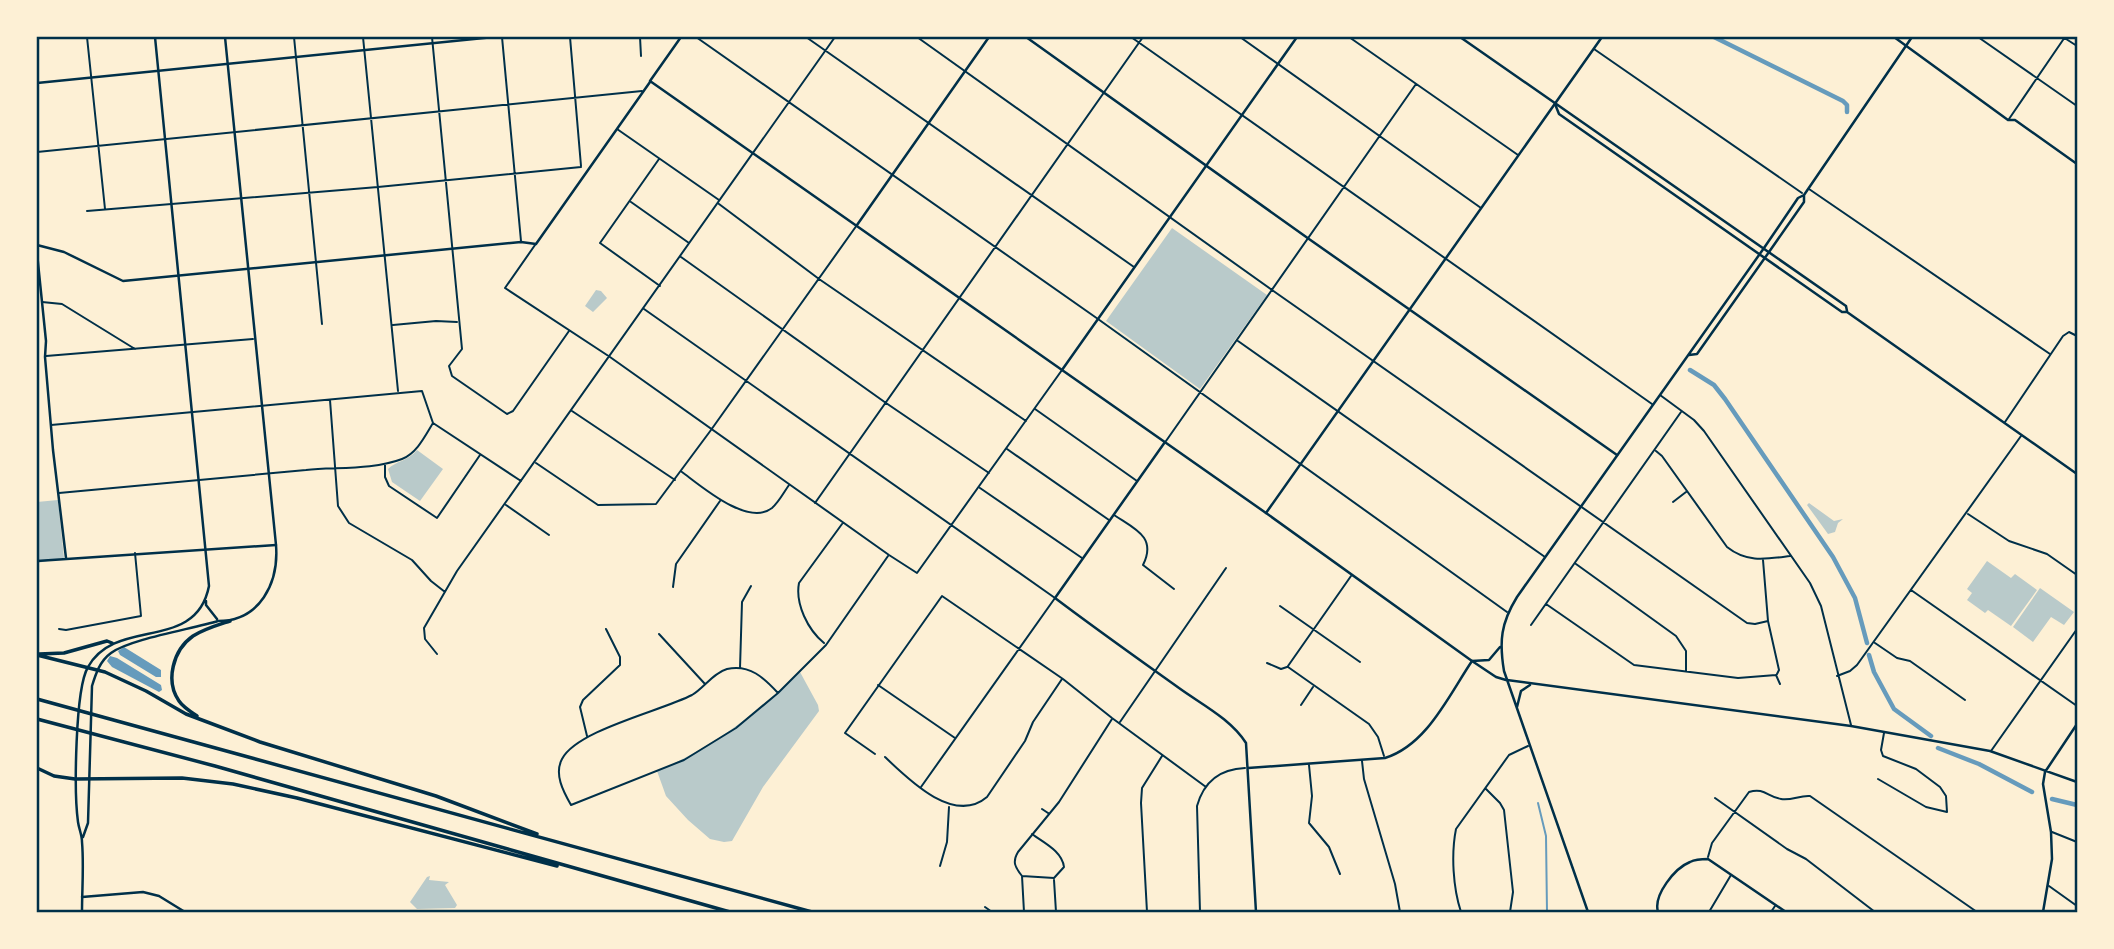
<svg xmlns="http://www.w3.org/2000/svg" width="2114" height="949" viewBox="0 0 2114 949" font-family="'Libre Baskerville',serif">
  <rect width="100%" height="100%" fill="#fdf0d5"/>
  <path fill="#b9caca" d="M1172 228 1267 295 1200 389 1106 321Z
    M596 290 601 291 607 298 593 312 585 306Z
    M417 450 443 469 420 501 392 482 388 469C396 461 408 461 417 450Z
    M58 500 64 558 37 563V502Z
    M1809 503 1834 521 1843 519 1838 523 1835 532 1828 534 1807 505Z
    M1987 561 2011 578 2015 574 2037 590 2011 626 1988 610 1985 613 1967 600 1972 593 1967 589Z
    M2040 588 2074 612 2064 625 2051 617 2033 642 2013 627Z
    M800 672 818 705 819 711 763 787 732 841 724 842 710 839 688 820 666 796 657 771C712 748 757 713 800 672Z
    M430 876 429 880 449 882 445 885 457 905 455 908 417 909 410 902 427 877Z"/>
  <path fill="#669bbc" d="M124 647 161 670V677H156L120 655 118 651Z
    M110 656 117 658 161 685 162 690 159 692 112 667 107 661Z"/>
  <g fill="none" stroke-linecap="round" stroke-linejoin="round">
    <path stroke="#669bbc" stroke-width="2" d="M1538 803 1546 836 1547 912"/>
    <path stroke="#669bbc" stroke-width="4.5" d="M1714 37 1843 101 1847 105V112
      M1690 370 1714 385 1725 399 1833 557 1855 598 1867 643
      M1869 655 1874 672 1894 709 1931 736
      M1938 748 1979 764 2032 792
      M2052 799 2077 805"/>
    <path stroke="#003049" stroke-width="2" d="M87 37 105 209
      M294 37 322 324
      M363 37 398 391
      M432 37 462 349 449 366 452 376 507 414 513 411 569 331
      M502 37 521 241
      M570 37 581 166
      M640 37 641 56
      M696 37 1098 319 1507 612
      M806 37 1134 267
      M917 37 1272 290 1747 623 1755 624 1768 621
      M1131 37 1652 404
      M1240 37 1481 208
      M1349 37 1518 155
      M1978 37 2077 106
      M2063 37 2077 46
      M1594 49 1802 193
      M2009 119 2065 37
      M617 129 719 200
      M37 152 642 91
      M659 159 600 243 660 286
      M1809 189 2050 354
      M631 202 689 243
      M719 204 819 279 1026 421
      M87 211 378 187 581 167
      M535 245 505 288 610 357 889 555 917 573 1062 370
      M681 257 886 403 989 473
      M42 302 62 304 135 349
      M644 309 1055 598 921 787
      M393 325 436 321 457 322
      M1238 341 1545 557
      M46 356 253 339
      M1660 395 1694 420 1704 431 1810 583 1821 606 1851 725
      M330 400 338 506 349 523 412 560 431 581 445 592
      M1035 409 1137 481
      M572 411 675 480
      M2005 422 2063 336 2069 332 2077 336
      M51 425 422 391 433 423 521 481
      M1166 441 1416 84
      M1007 449 1109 520
      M1656 451 1662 456 1727 547C1747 563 1766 559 1790 556
      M536 463 598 505 656 504 711 430 857 225
      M385 465V477L389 486 437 518 480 455
      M682 472C701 486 748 527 772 508 779 502 784 492 789 485
      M980 488 1082 558
      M59 493C142 486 224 478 306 470 337 467 373 470 402 459 417 453 425 436 433 423
      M1673 502 1686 492
      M815 503 1143 37
      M506 505 549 535
      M1968 514 2009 541 2047 554 2077 575
      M1114 515C1135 529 1157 537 1143 565L1174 589
      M1763 560 1768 621 1779 670 1777 674
      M1576 564 1676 636 1686 651V671
      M673 587 676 564 720 501
      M1911 590 2077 706
      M1546 604 1634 665 1738 678 1776 675
      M1280 606 1360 662
      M1531 625 1681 412
      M59 629 66 630 141 616 135 553
      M659 634 705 684
      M824 643C808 630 795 604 799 583L842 524
      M1875 643 1897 658 1910 661 1965 700
      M437 654 425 639 424 628 457 571 835 37
      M1267 663 1281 669 1287 667
      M1288 666 1351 576
      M1288 667 1369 724 1378 737 1384 756
      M740 668 742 602 751 586
      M1776 675 1780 684
      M1837 676 1850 671 1857 665 2021 436
      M878 685 955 738
      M778 693C764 678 750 664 727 669 713 673 704 688 692 695 661 711 577 730 562 759 554 774 563 791 571 805L684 760 736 728 778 693 826 645 888 556
      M1301 705 1313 687
      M1120 722 1226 568
      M587 736 580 707 583 700 620 665V657L606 629
      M1991 751 2077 629
      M875 754 845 733 942 596 1063 679 1112 718 1206 787
      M885 757C909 780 954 825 987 797L1025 741 1033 722 1062 679
      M1362 761 1364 779 1395 884 1400 912
      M1309 765 1312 796 1309 823 1329 847 1340 874
      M1878 779 1926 807 1947 812 1946 796 1940 787 1916 769 1883 756 1881 750 1884 733
      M1486 789 1500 803 1504 810 1513 892 1510 912
      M1715 798 1787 849 1806 859 1875 912
      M1042 809 1048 813
      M2052 832 2077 842
      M1708 857 1712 843 1749 792C1764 787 1768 797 1781 799 1791 801 1800 795 1810 796L1977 912
      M940 866 947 842 949 807
      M1022 876C1015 867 1012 862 1018 852L1059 802 1112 719
      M1054 880 1056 912
      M2049 886 2077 906
      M985 907 992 912
      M1024 912 1022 876 1054 878 1064 867C1062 851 1044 843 1032 834
      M1147 912 1141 803 1142 788 1162 756
      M1200 912 1197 806C1204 781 1220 769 1245 768
      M1461 912C1453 888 1451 854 1456 829L1509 755 1528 746
      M1709 912 1731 875
      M1771 912 1775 906"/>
    <path stroke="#003049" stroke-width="2.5" d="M1026 37 1309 239 1617 455
      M1894 37 2008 120H2015L2077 164
      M37 83 494 37
      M857 225 989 37
      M37 245 64 252 123 281 521 242 536 244 650 82
      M37 253 46 341 45 357 53 450 66 558
      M1062 370 1297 37
      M1165 442 1055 598C1096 629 1137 658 1179 688 1201 704 1231 719 1246 743L1256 912
      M1266 513 1602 37
      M37 561 276 545
      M1507 680 1851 726 1990 751 2077 782
      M1248 768 1385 758C1427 745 1449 695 1472 661
      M82 897 143 892 159 896 185 912
      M1658 912C1653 895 1675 868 1690 862 1696 859 1701 859 1708 859L1786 912
      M2043 912 2052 859 2051 832 2043 784 2045 772 2077 724"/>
    <path stroke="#003049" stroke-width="2.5" d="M681 37 650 81 1266 513 1472 661 1496 677 1506 680
      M1764 248 1798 198 1804 195 1912 37
      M1769 252 1804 202V195
      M206 601V605L217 619
      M83 837 88 823 92 686C96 673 100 661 111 653 130 639 192 629 218 621 260 621 279 583 276 545L225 37
      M82 912C82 889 84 865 82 842 82 835 79 829 78 822 74 793 75 689 88 667 116 616 196 653 209 586L155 37"/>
    <path stroke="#003049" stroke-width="2.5" d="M1460 37 1846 306 1847 311
      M1555 104 1559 114 1842 312H1847L2077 474
      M1689 355 1697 354 1769 252
      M1472 661 1489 660 1500 647
      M1517 707 1521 691 1530 685
      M1588 912 1504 671C1499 641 1501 623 1517 597L1764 248"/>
    <path stroke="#003049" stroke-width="3.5" d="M39 654 64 653 107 641 112 643
      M37 655 105 672 146 691 186 714 260 742 436 796 537 834
      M37 699 812 912
      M197 716C191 712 183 707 179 701 165 681 173 650 193 636 204 629 218 625 230 621
      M37 719 215 766 730 912
      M37 768 54 776 75 779 182 778 233 784 297 798 557 866"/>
  </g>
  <rect width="2114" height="949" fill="none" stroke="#fdf0d5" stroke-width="77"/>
  <rect x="38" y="38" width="2038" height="873" fill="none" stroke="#003049" stroke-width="2.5"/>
</svg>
